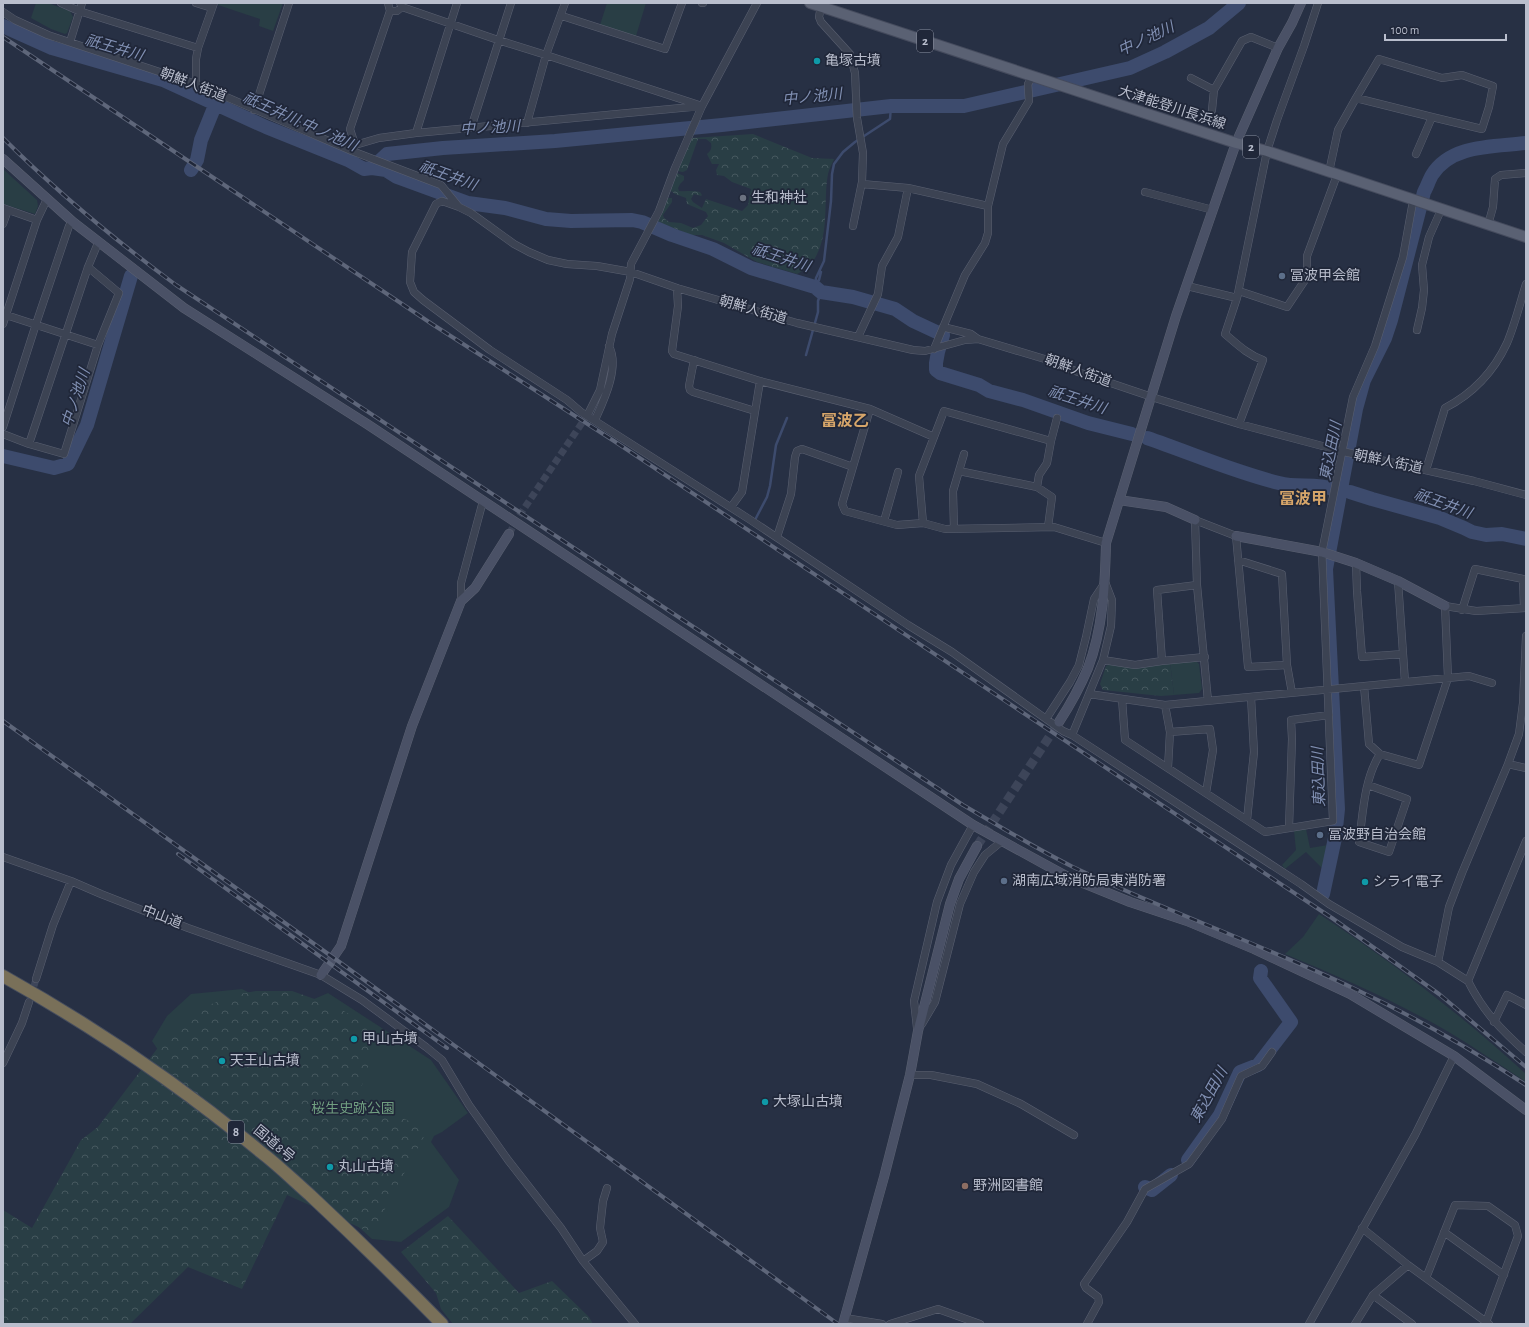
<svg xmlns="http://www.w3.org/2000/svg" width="1529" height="1327" viewBox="0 0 1529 1327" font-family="'Alegreya Sans','Noto Sans JP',sans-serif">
  <defs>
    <pattern id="forest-crowns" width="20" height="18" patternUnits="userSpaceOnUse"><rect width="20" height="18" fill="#293e45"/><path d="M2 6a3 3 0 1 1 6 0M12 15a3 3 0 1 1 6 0" fill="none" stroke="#46585f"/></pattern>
  </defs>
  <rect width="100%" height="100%" fill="#273044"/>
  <path fill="#293e45" d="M36 3H48L70 11 73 17 67 33 65 34 51 29 31 18Z
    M219 3H283L273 31 259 26 260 19 218 5Z
    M607 3H646L636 36 600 25Z
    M3 169 37 200 38 206 35 214 3 204Z
    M1196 661 1199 664 1202 689 1199 693 1174 695 1170 662Z
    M1306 829 1310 848 1328 845 1323 869 1306 852 1285 869 1282 865 1296 850 1294 831Z
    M1319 914C1391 961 1463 1016 1526 1074V1082C1500 1065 1474 1047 1447 1031 1395 1001 1340 977 1285 954L1303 937Z
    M242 989 264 1000 300 1005 328 993 431 1060 468 1113 442 1132 434 1136 431 1142 459 1180 449 1207 401 1242 372 1239 211 1095 170 1068 152 1041 167 1016 191 994Z"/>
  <path fill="url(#forest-crowns)" d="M753 134 812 158 834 159C832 164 829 169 828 174 823 201 830 233 815 258 811 266 804 270 797 274L757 262 724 243 702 235H691L658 222 666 198H672V202L663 215 664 218 669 222 681 223 693 228 701 225 708 216 706 212 687 204 686 198 675 194 670 190 677 173 684 176V180L680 184 678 188 679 191C686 192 693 190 700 192L702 195 701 196 694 194 691 199 693 202 702 208 706 199 742 211 748 205 751 189 732 182 724 176 717 175 716 170 719 164H712L707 154C711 151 712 148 711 143L706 139H698L687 170 683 172 677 171 688 142 692 138Z
    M1170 662 1174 695 1161 696 1103 690 1100 684 1106 666 1112 663Z
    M256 991H292L337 1007 356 1018 371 1034 375 1046 359 1094 427 1131 372 1233 287 1195 242 1289 188 1267 130 1324H3V1210L32 1228 81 1140 98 1127 160 1045 207 1006 234 995Z
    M448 1216 519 1293 552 1281 589 1317 593 1324H453L441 1309 436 1293 401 1252Z"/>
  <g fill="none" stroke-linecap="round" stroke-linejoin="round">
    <path stroke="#3d4b6d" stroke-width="2.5" d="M816 283 819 280 821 272
      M815 287 816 278 824 261 831 201 832 174 834 164 843 152 855 142 890 119 891 106
      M806 355 818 312V301L821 292
      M756 518 767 497 770 486 776 445 787 418"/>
    <path stroke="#3d4b6d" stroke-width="14" d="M3 26 52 48 163 80 266 127 348 160 364 169 372 168 386 170 397 177 468 203 505 208 546 219 571 221 632 220 642 222 672 235 713 249 751 268 815 287 821 292 853 297 895 309 913 321 943 335 938 352 936 363V370L940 373 979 385 989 391 1023 400 1088 423 1132 434
      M372 168 387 154 443 148 555 141 722 125 891 106H964L1130 68 1165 52 1209 28 1239 3
      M191 170 197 160 201 140 216 103
      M1147 438C1191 453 1234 472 1279 483 1297 488 1315 483 1333 489
      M3 456 54 468 68 464 87 425 131 276
      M1350 492 1372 499 1440 518 1464 528 1472 532 1486 535 1502 534 1526 539
      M1323 894 1335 838 1338 809 1326 569 1356 409 1364 380 1385 338 1391 320 1424 192C1427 187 1429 180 1432 175 1451 144 1494 147 1526 143
      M1188 1160 1220 1115 1240 1072 1258 1065 1291 1022 1260 978 1261 971
      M1145 1187 1152 1190 1171 1175"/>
    <path stroke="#3d4559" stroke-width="7" stroke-dasharray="7 3.5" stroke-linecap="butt" d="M509 534 519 516 588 414
      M31 996 36 979"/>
    <path stroke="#3d4559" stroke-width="9" stroke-dasharray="9 4.5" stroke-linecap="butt" d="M977 846 1059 722"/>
    <defs>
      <path id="street" d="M61 3 79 11 198 48
        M196 3 212 8
        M388 3 390 11H397L402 7
        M400 3 402 7 498 40 546 55 699 105
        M702 3H703
        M821 6 819 17 821 22 850 54 855 73 857 118 863 153 862 182 853 226
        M3 12 15 20 48 35 196 84 352 151 441 185 459 207 471 213 514 244 529 252 548 260 567 264 597 266 631 272 677 288 797 323 913 350 925 351 965 340 978 339 1048 360 1078 372 1158 399 1239 424 1345 452 1474 481 1526 495
        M562 16 665 49 682 3
        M70 42 82 3
        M1191 78 1214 90
        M196 84V59L198 48 214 3
        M1356 98 1379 59 1442 78 1462 75 1493 86 1489 107 1482 129 1432 117
        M254 110 289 3
        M1212 110 1214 90 1242 41 1251 37 1278 48
        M527 123 546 55 565 3
        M471 128 511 3
        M416 133 457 3
        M355 145 379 138 416 133 702 106
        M353 148 355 145 350 129 390 11
        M1329 172 1338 130 1356 98 1432 117 1416 154
        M908 188 988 206
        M1145 192 1213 210
        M459 207 442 201 436 204 412 252 410 282 414 292 423 300 490 350 567 400 581 412 749 519 908 625 952 652 1063 731 1072 735 1301 884 1329 904 1402 947 1438 962 1468 981 1526 841
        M3 208 37 220
        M3 224 8 210
        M1488 225 1493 207 1495 179 1501 175 1526 173
        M1187 286 1237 298
        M677 288 678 306 672 351 674 354 760 381 870 409 934 437
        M1239 291 1287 307 1307 277V256L1337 175
        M3 314 98 345
        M3 324 37 220 47 199
        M943 327 971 334 978 339
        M1417 330 1422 308 1424 290 1422 265 1429 237 1441 210
        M858 337 878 294 882 266 898 237 908 188 862 184
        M934 349 965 275 985 243 988 233V206L1003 144 1029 101 1028 84 1032 77
        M694 360 689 386 690 390 693 392 755 411
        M870 409 842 504 845 511 897 525 923 523
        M588 414 600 390 612 334 630 279 631 264 659 211 675 168 702 106 757 3
        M595 420C604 400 620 367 609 346
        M1239 424 1263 360C1248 355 1237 344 1225 334L1237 298 1267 151 1277 120 1304 46 1318 3
        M3 427 36 324 69 226 73 222
        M3 434 29 444 64 454 98 345 119 293 88 267
        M1051 441 1057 418
        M29 444 88 267 98 243
        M1426 470 1445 408C1472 394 1494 371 1507 343 1515 324 1520 303 1526 284
        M959 471 1037 487 1052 497 1048 527
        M1037 487 1039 475 1047 463 1051 441 944 411 919 476 923 523 945 529 1054 527 1106 543
        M731 507 742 492 760 381
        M884 521 898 472
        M954 529 953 491 964 454
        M777 537 791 494 795 457 797 451 802 449 853 467
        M1238 560 1282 574 1287 665 1292 693
        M1356 563 1357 591 1362 657 1403 654
        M1398 581 1405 682
        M1197 585 1157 590 1162 661 1205 657
        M461 601V583L483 501
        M1462 610 1475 569 1523 579 1524 608
        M1103 660 1135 665 1162 661
        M1364 686 1369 744 1380 754
        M1089 694 1165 705 1469 676 1492 683
        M1122 699 1125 740 1265 832 1333 821 1322 552 1353 397 1375 346 1403 257 1413 201
        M1208 701 1197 585 1195 520 1236 536 1248 667 1287 665
        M1165 705 1170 732 1168 768
        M1046 719 1070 682 1079 665 1086 637 1094 599 1104 584
        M1170 732 1210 729 1213 750 1206 793
        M1072 735 1103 660 1111 626 1112 600 1105 582
        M1508 764 1526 768
        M1368 785 1407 799 1389 852 1359 842C1363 813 1364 779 1380 754L1419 765 1448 678 1445 606 1476 611 1526 608
        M1247 820 1254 752 1251 697
        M1289 828 1292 739 1291 720 1329 715
        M3 857 71 881 101 894 188 928 321 975 362 1000 426 1047 442 1060 469 1105 508 1160 561 1228 583 1261 635 1324
        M1438 962 1449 907 1462 873 1508 764 1519 734 1523 703 1526 636
        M36 979 53 925 71 881
        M1468 981C1483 1011 1501 1030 1526 1052
        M1494 1022 1507 995 1526 1005
        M922 1024 935 1002 960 904 974 872 985 855 1002 841
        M917 1028 914 1001 937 902 951 865 973 825
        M3 1063 22 1023 29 1002
        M910 1075H931L977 1084 1021 1104 1074 1135
        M1362 1228 1408 1265 1489 1324
        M1444 1232 1504 1275
        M583 1261 597 1251 603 1242 600 1228 603 1201 607 1188
        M1426 1278 1455 1205 1488 1206 1515 1225 1518 1236 1486 1322
        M1373 1295 1412 1324
        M845 1318 882 1324
        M890 1324 938 1309 980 1324
        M1087 1324 1099 1302 1098 1297 1086 1288 1084 1284 1127 1222 1145 1189 1189 1164 1222 1119 1241 1076 1262 1066 1272 1052
        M1309 1324 1415 1135 1454 1056
        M1355 1324 1373 1295 1408 1265"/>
      <path id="secondary" d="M3 159 73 222 184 308 367 424 973 825 1066 876 1130 902 1187 921 1254 949 1350 994 1454 1056 1526 1110
        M1119 500 1166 507 1195 520
        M1236 536 1322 552 1356 563 1398 581 1445 606
        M1059 722C1070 705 1080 687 1088 668 1103 629 1105 585 1106 543L1176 316 1236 143 1278 48 1292 23 1301 3
        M321 975 341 946 412 726 461 601 475 588 509 534
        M843 1324 884 1177 910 1075 918 1031 950 904 959 879 977 846"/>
      <path id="primary" d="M810 3 1236 143 1267 151 1526 237"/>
      <path id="highway" d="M3 976C96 1028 180 1085 262 1153 279 1166 294 1181 310 1195 355 1237 399 1280 442 1324"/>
    </defs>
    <use href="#street" stroke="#5a6071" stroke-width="8"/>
    <use href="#secondary" stroke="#5a6071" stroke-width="10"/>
    <use href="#primary" stroke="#454b5d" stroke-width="12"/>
    <use href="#highway" stroke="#464d5e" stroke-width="14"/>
    <use href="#street" stroke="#3c4353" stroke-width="7"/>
    <use href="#secondary" stroke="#4a5166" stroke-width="9"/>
    <use href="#primary" stroke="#5a6173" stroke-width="10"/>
    <use href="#highway" stroke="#797059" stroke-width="12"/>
    <defs>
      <path id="rail" d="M3 37 432 324 614 441 1332 918 1439 994 1526 1067
        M3 138C57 192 115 240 176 285L963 805C999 826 1035 848 1073 867 1166 911 1263 945 1355 989 1415 1017 1471 1049 1526 1085
        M3 721 338 961 838 1324
        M178 854 447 1048"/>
    </defs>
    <use href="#rail" stroke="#5e667a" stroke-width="4"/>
    <use href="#rail" stroke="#202739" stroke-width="2.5" stroke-dasharray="8" stroke-linecap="butt"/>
  </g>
  <g fill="#0f9aa8" stroke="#202739" stroke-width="1.5">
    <circle cx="817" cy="61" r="4"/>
    <circle cx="1365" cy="882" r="4"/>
    <circle cx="354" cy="1039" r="4"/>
    <circle cx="222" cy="1061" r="4"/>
    <circle cx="765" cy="1102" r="4"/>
    <circle cx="330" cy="1167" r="4"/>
  </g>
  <circle fill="#6b7280" stroke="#202739" stroke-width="1.5" cx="743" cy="198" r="4"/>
  <g fill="#5c6f8a" stroke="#202739" stroke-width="1.5">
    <circle cx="1282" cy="276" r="4"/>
    <circle cx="1320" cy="835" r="4"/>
    <circle cx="1004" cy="881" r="4"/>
  </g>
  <circle fill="#8d6e63" stroke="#202739" stroke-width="1.5" cx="965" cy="1186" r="4"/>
  <g text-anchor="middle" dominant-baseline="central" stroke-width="3.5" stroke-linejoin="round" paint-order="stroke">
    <g fill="#202739" stroke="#8b91a1" stroke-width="1">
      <rect x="917" y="30" width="16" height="22" rx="3"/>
      <rect x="1243" y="136" width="16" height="22" rx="3"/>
      <rect x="228" y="1121" width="16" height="22" rx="3"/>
    </g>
    <g font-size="13" font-weight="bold" fill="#b9becd">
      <text x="925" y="41">2</text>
      <text x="1251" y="147">2</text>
      <text x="236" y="1132">8</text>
    </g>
    <g font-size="14" fill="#b9becd" stroke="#202739" text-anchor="start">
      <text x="825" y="61">亀塚古墳</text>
      <text x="751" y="198">生和神社</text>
      <text x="1290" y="276">冨波甲会館</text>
      <text x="1328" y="835">冨波野自治会館</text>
      <text x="1012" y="881">湖南広域消防局東消防署</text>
      <text x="1373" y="882">シライ電子</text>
      <text x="362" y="1039">甲山古墳</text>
      <text x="230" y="1061">天王山古墳</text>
      <text x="773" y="1102">大塚山古墳</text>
      <text x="338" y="1167">丸山古墳</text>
      <text x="973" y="1186">野洲図書館</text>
    </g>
    <g font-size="14" fill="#b9becd" stroke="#202739">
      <text transform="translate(193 85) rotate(21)">朝鮮人街道</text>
      <text transform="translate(1172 108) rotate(18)">大津能登川長浜線</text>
      <text transform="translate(753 310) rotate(16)">朝鮮人街道</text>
      <text transform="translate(1078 371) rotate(20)">朝鮮人街道</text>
      <text transform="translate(1388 462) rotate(12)">朝鮮人街道</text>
      <text transform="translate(162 917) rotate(21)">中山道</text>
      <text transform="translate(274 1144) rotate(40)">国道8号</text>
    </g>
    <g font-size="14" fill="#709e80" stroke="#202739">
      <text x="353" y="1109">桜生史跡公園</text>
    </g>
    <g font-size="15" font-style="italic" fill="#8190b3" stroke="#202739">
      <text transform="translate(1146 39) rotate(-25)">中ノ池川</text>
      <text transform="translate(114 48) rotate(16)">祇王井川</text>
      <text transform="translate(812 97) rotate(-6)">中ノ池川</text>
      <text transform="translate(300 122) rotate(24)">祇王井川;中ノ池川</text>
      <text transform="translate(490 128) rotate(-3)">中ノ池川</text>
      <text transform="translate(448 176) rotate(20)">祇王井川</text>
      <text transform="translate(781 258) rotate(18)">祇王井川</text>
      <text transform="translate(76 398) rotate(-72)">中ノ池川</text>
      <text transform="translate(1077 400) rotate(18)">祇王井川</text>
      <text transform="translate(1331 451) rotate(-79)">東込田川</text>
      <text transform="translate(1443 504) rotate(20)">祇王井川</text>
      <text transform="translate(1319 777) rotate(-92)">東込田川</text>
      <text transform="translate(1209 1095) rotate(-61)">東込田川</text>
    </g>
    <g font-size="16" font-weight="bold" fill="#d7a66a" stroke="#202739">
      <text x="845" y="421">冨波乙</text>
      <text x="1303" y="499">冨波甲</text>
    </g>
  </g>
  <rect width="1529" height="1327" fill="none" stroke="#b9becd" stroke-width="8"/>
  <path d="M1385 34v6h121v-6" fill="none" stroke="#b9becd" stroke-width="2"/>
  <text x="1391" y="34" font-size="12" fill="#b9becd" stroke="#202739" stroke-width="3" paint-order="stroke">100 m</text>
</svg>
